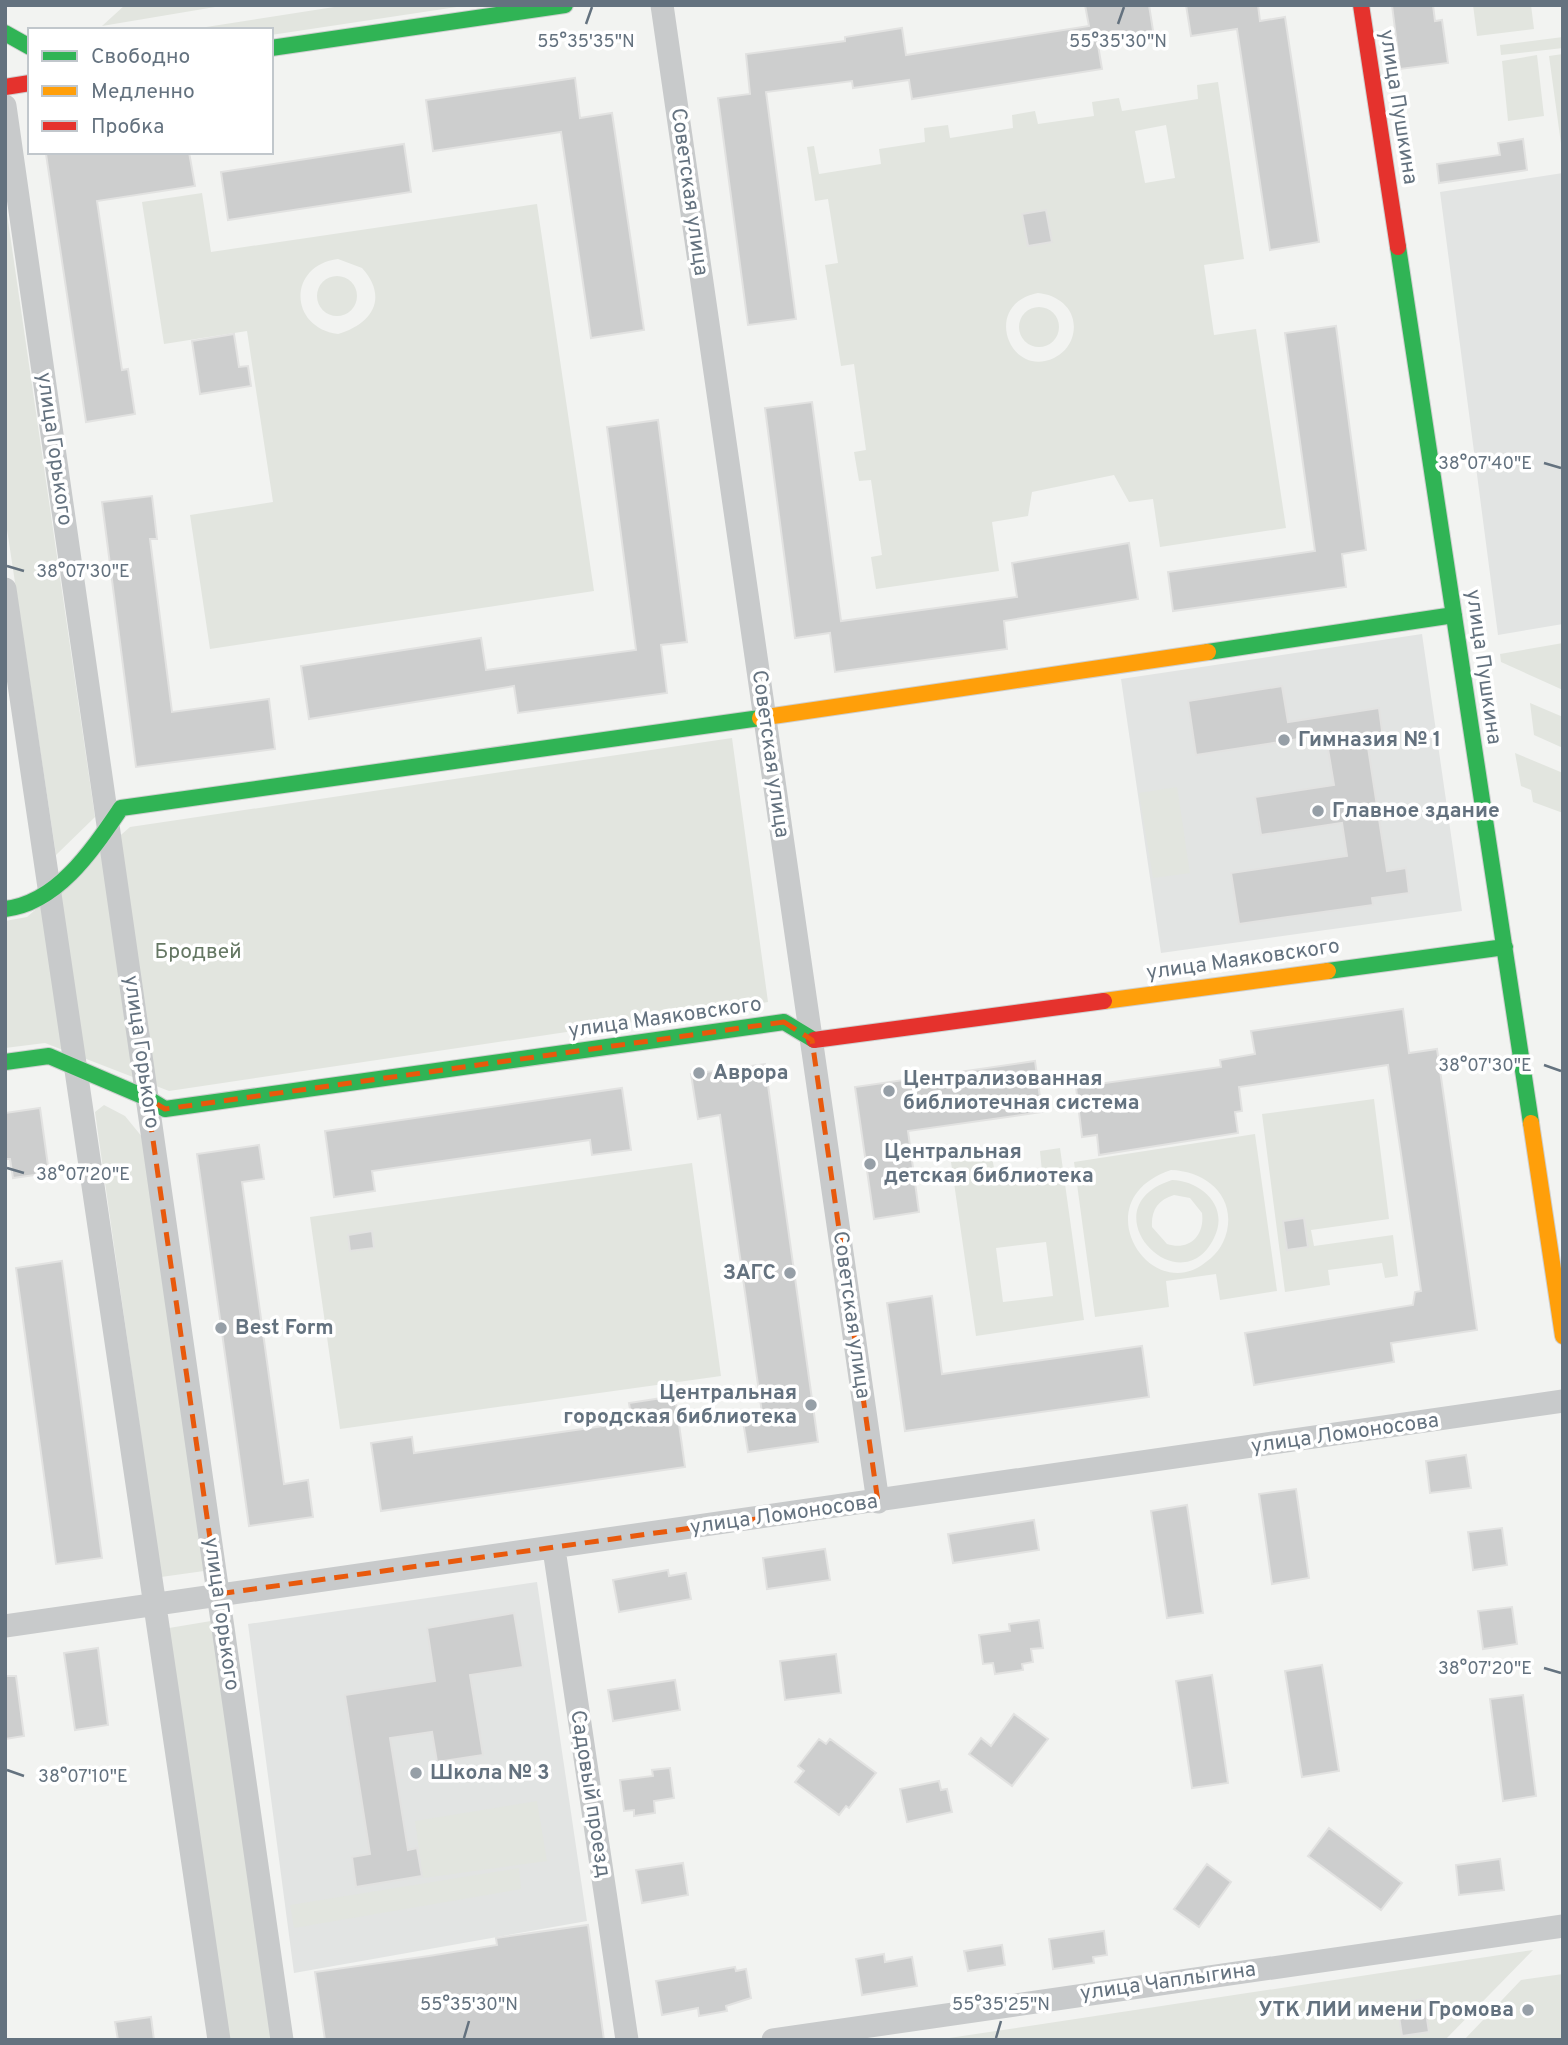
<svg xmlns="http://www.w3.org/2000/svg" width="1568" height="2045" viewBox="0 0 1568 2045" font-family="Overpass,sans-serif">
  <rect width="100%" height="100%" fill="#f2f3f1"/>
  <path fill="#e2e4e3" d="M1563 173V624L1498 635 1440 192Z
    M1422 634 1462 911 1161 953 1121 679Z
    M537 1582 587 1921 294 1973 248 1624Z"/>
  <path fill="#e2e5df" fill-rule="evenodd" d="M125 5H227L102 26Z
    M347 5H470L271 35V30H187Z
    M1473 5H1531L1534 29 1477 36Z
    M1563 37V48L1501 55 1500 45Z
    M1563 54V151H1562L1549 56Z
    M1537 55 1544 116 1508 121 1502 61Z
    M1218 82 1244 259 1204 265 1214 335 1256 329 1286 528 1160 547 1153 499 1129 502 1114 475 1032 492 1028 516 992 522 999 571 876 589 871 557 882 555 871 480 859 481 854 452 866 450 854 364 841 366 825 265 838 263 828 199 815 201 807 147 814 146 819 174 881 164 879 149 925 142 924 128 948 125 950 138 1013 128 1012 115 1035 111 1038 124 1094 116 1092 102 1119 98 1122 111 1198 99 1197 85ZM1166 125 1175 178 1145 183 1135 131ZM1038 293C1061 295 1080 313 1072 338 1069 347 1062 354 1054 358 1009 379 981 304 1038 293Z
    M202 193 211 252 537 204 594 591 210 649 190 515 273 502 247 331 164 344 142 202ZM338 259 362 268C389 298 372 324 338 334 288 327 288 265 338 259Z
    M5 200 95 817 56 855 5 516Z
    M317 296a20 20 0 1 1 40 0a20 20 0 1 1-40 0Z
    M1019 327a20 20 0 1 1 40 0a20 20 0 1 1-40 0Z
    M1563 643V690L1501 662 1500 654Z
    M1530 703 1563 717V748L1534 735Z
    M732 738 768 1002 169 1091 45 1043 5 1048V921L27 917 130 827Z
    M1515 753 1563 773V813L1533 802 1531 790 1521 786Z
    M1177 787 1190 873 1153 878 1139 793Z
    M1374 1099 1389 1219 1311 1230 1314 1246 1393 1235 1398 1276 1385 1278 1382 1263 1328 1270 1330 1285 1285 1292 1262 1114Z
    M104 1105 125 1116 143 1138 204 1571 161 1577 95 1112Z
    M1255 1134 1277 1291 1220 1300 1216 1274 1166 1281 1169 1307 1095 1317 1074 1162ZM1171 1170C1204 1171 1235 1194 1227 1231 1223 1247 1215 1256 1202 1265 1147 1302 1084 1199 1171 1170Z
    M1060 1148 1084 1320 976 1336 951 1162 992 1157 996 1179 1042 1172 1040 1151ZM1046 1242 1053 1296 1003 1302 996 1248Z
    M692 1163 721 1376 340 1429 310 1217Z
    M1172 1180C1201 1181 1230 1206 1214 1238 1180 1308 1085 1208 1172 1180ZM1174 1195 1190 1198 1202 1213C1205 1236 1189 1251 1167 1244L1152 1227C1151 1210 1158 1200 1174 1195Z
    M211 1621 272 2040H228L169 1628Z
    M537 1801 547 1861 423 1878 415 1821Z
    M519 1868 521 1889 294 1928 290 1905Z
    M1533 1950 1445 2040H936Z
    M1563 1974V2040H1464L1521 1980Z"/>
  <path fill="#cdcece" stroke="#e2e2e1" stroke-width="2" d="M1085 5H1149L1154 37 1098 45 1102 69 912 99 909 80 853 88 852 81 766 92 796 319 748 325 718 98 750 94 746 54 845 41V37L902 28 906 55 1089 26Z
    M1186 5H1258L1260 21 1285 17 1319 242 1270 250 1237 29 1191 36Z
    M1392 5H1433L1435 21 1442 20 1448 63 1400 69Z
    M575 78 580 118 612 113 644 330 591 338 561 132 433 151 426 100Z
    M1523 139 1527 170 1439 183 1437 164 1500 155 1498 143Z
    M404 144 411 192 228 220 221 172Z
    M55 152H189L195 186 97 201 122 370 128 369 135 414 86 422 46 154Z
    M1046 210 1052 242 1028 246 1022 214Z
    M1336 326 1366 550 1342 554 1346 587 1173 611 1168 572 1315 551 1285 333Z
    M234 334 239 367 248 366 251 386 200 394 192 341Z
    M812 402 841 621 1017 597 1012 563 1129 543 1138 599 1004 621 1007 649 835 672 830 633 795 638 765 408Z
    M658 420 687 642 661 645 667 693 518 713 514 686 309 719 301 666 481 638 486 670 636 650 607 427Z
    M152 496 157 539H150L172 712 269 699 275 749 136 767 102 502Z
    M1282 686 1288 722 1379 708 1383 738 1367 741 1387 871 1406 868 1409 893 1372 898 1373 905 1239 924 1231 873 1347 856 1342 823 1261 835 1255 797 1334 785 1327 743 1320 744 1318 736 1196 755 1188 701Z
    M1403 1009 1409 1053 1437 1049 1477 1330 1391 1343 1394 1362 1254 1385 1245 1333 1413 1305 1415 1292 1421 1291 1388 1065 1239 1087 1242 1111 1235 1112 1238 1133 1099 1155 1097 1135 1082 1137 1076 1087 1221 1067 1220 1060 1255 1054 1251 1031Z
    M1035 1061 1042 1112 908 1131 919 1212 874 1219 855 1087Z
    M765 1064 818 1442 748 1452 742 1415 762 1413 720 1115 698 1119 691 1074Z
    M622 1088 631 1150 592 1155 590 1140 372 1171 375 1191 334 1197 325 1131Z
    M40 1108 49 1173 13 1178 10 1159H5V1113Z
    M259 1145 264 1179 242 1182 284 1484 308 1480 313 1517 249 1526 197 1154Z
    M1304 1218 1308 1247 1287 1250 1283 1221Z
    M372 1231 374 1248 350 1251 348 1235Z
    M62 1261 102 1558 56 1564 16 1268Z
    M932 1296 942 1374 1142 1346 1149 1397 905 1431 887 1303Z
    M675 1396 685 1467 381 1511 371 1443 412 1437 414 1453 632 1422 629 1403Z
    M1466 1455 1471 1488 1430 1493 1426 1461Z
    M1296 1489 1309 1578 1272 1584 1259 1494Z
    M1187 1505 1203 1613 1167 1618 1151 1511Z
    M1034 1520 1039 1550 953 1563 948 1534Z
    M1502 1528 1507 1565 1473 1570 1468 1532Z
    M825 1549 830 1580 767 1589 763 1558Z
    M668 1570 669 1576 686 1573 691 1599 619 1612 613 1580Z
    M1512 1607 1517 1644 1483 1649 1478 1611Z
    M514 1613 523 1667 470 1675 483 1755 437 1762 432 1732 390 1738 408 1850 417 1848 422 1876 356 1887 352 1857 370 1854 345 1695 435 1681 427 1628Z
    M1039 1620 1043 1648 1031 1649 1033 1662 1022 1664 1023 1670 995 1674 993 1663 983 1664 979 1635 1010 1631 1009 1624Z
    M98 1648 108 1725 75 1730 64 1653Z
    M836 1654 841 1693 785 1700 780 1661Z
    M1322 1665 1339 1771 1302 1777 1285 1671Z
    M1212 1675 1228 1783 1192 1788 1176 1681Z
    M5 1676H16L24 1736 5 1739Z
    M675 1680 680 1710 613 1721 608 1690Z
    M1523 1695 1536 1796 1503 1801 1490 1699Z
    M1014 1714 1048 1739 1012 1786 969 1754 981 1738 991 1746Z
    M819 1739 826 1744 830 1739 876 1773 849 1808 846 1806 839 1815 795 1782 804 1771 798 1766Z
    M670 1768 674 1798 654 1801 655 1813 634 1816V1810L624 1811 620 1780 653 1776 652 1770Z
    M939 1781 941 1790 947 1789 952 1812 907 1822 900 1789Z
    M1329 1828 1402 1883 1381 1910 1308 1856Z
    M1500 1859 1504 1890 1459 1895 1456 1865Z
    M683 1863 688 1895 642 1903 636 1870Z
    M1207 1864 1231 1882 1199 1927 1174 1909Z
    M588 1925 604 2040H325L315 1972 429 1956 497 1945 496 1938Z
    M1104 1931 1107 1955 1093 1957 1094 1963 1053 1969 1049 1939Z
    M1002 1945 1005 1965 968 1971 964 1951Z
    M884 1954 885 1962 912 1957 917 1986 862 1995 856 1959Z
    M735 1967 736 1971 746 1969 751 1998 726 2006 727 2011 699 2016 698 2008 662 2015 656 1981Z
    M1424 1999 1429 2032 1402 2036 1397 2003Z
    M151 2017 154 2040H118L115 2022Z"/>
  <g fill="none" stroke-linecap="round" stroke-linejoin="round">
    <defs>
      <path id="fast" d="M5 33 30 47
        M271 48 565 5
        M1398 247 1531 1123
        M1208 652 1454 615
        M5 909C58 903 93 849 121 808L760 718
        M1328 971 1505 947
        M5 1062 49 1056 147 1098 165 1109 784 1022 814 1040"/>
      <path id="slow" d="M760 718 1208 652
        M1104 1001 1328 971
        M1531 1123 1563 1336"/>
      <path id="jam" d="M1361 5 1398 247
        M5 87 30 83
        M814 1040 1104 1001"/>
    </defs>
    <use href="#fast" stroke="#cecfcf" stroke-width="18"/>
    <use href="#slow" stroke="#cecfcf" stroke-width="18"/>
    <use href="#jam" stroke="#cecfcf" stroke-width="18"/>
    <path stroke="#c8cacb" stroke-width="23" d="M662 5 878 1502
      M5 106 282 2040
      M5 589 219 2040
      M554 1549 627 2040
      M5 1626 1563 1401
      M773 2040 1563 1926"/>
    <use href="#fast" stroke="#30b455" stroke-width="16"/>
    <use href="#slow" stroke="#ff9f0a" stroke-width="16"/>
    <use href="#jam" stroke="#e5322d" stroke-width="16"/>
  </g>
  <path fill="none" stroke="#e8590c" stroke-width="5" stroke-dasharray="14 9" stroke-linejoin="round" d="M784 1022 812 1040 878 1502 218 1594 147 1098 165 1109Z"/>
  <path fill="none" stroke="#64727f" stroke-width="2.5" d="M586 24 592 7M1118 24 1124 7M1544 463 1561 468M7 566 24 571M1544 1065 1561 1071M7 1168 24 1173M1544 1668 1561 1673M7 1770 24 1776M464 2038 469 2021M996 2038 1001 2021"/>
  <g fill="#969fa7" stroke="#fff" stroke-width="2.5">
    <circle cx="1284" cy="740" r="7"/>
    <circle cx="1318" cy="811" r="7"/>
    <circle cx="699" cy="1073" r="7"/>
    <circle cx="889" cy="1091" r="7"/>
    <circle cx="870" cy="1164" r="7"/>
    <circle cx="790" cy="1273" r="7"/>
    <circle cx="221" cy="1328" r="7"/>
    <circle cx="811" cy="1405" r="7"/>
    <circle cx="416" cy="1773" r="7"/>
    <circle cx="1528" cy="2010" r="7"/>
  </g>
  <g text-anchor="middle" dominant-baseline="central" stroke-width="7" stroke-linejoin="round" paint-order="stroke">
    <g font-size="21" fill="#64727f" stroke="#fff">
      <text transform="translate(1398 107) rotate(81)">улица Пушкина</text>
      <text transform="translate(689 192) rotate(82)">Советская улица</text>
      <text transform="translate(54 449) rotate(82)">улица Горького</text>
      <text transform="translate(1483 667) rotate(82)">улица Пушкина</text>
      <text transform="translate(770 754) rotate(82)">Советская улица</text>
      <text transform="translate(1243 960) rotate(-8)">улица Маяковского</text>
      <text transform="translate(665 1018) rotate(-8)">улица Маяковского</text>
      <text transform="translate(141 1052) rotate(82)">улица Горького</text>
      <text transform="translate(851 1315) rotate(82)">Советская улица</text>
      <text transform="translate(1345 1434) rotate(-8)">улица Ломоносова</text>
      <text transform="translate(784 1515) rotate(-8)">улица Ломоносова</text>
      <text transform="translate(221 1614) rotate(82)">улица Горького</text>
      <text transform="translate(590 1794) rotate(81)">Садовый проезд</text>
      <text transform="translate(1168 1982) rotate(-8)">улица Чаплыгина</text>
    </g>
    <g font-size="21" font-weight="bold" fill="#64727f" stroke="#fff" text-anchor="start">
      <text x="1298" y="740">Гимназия № 1</text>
      <text x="1332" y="811">Главное здание</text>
      <text x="713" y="1073">Аврора</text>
      <text x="903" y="1079">Централизованная<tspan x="903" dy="24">библиотечная система</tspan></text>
      <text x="884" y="1152">Центральная<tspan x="884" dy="24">детская библиотека</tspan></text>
      <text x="776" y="1273" text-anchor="end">ЗАГС</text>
      <text x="235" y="1328">Best Form</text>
      <text x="797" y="1393" text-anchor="end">Центральная<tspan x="797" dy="24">городская библиотека</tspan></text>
      <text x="430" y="1773">Школа № 3</text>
      <text x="1514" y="2010" text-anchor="end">УТК ЛИИ имени Громова</text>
    </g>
    <g font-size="21" fill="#657763" stroke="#fff">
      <text x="198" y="952">Бродвей</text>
    </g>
  </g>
  <g font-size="18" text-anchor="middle" fill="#64727f" stroke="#fff" stroke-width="7" stroke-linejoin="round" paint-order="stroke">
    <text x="586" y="47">55°35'35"N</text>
    <text x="1118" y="47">55°35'30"N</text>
    <text x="1485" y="469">38°07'40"E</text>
    <text x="83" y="577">38°07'30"E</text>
    <text x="1485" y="1071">38°07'30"E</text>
    <text x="83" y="1180">38°07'20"E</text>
    <text x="1485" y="1674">38°07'20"E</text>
    <text x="83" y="1782">38°07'10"E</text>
    <text x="469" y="2010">55°35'30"N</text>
    <text x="1001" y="2010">55°35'25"N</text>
  </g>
  <rect width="1568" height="2045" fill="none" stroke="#64727f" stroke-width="14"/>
  <rect x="28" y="28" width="245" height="126" fill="#ffffff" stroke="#c1c7cc" stroke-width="2"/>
  <rect x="42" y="51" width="35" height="10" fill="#30b455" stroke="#c1c7cc" stroke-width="2"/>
  <text x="91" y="63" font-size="21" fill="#64727f">Свободно</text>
  <rect x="42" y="86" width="35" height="10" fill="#ff9f0a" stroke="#c1c7cc" stroke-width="2"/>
  <text x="91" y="98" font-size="21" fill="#64727f">Медленно</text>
  <rect x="42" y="121" width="35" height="10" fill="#e5322d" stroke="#c1c7cc" stroke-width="2"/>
  <text x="91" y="133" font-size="21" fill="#64727f">Пробка</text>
</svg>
